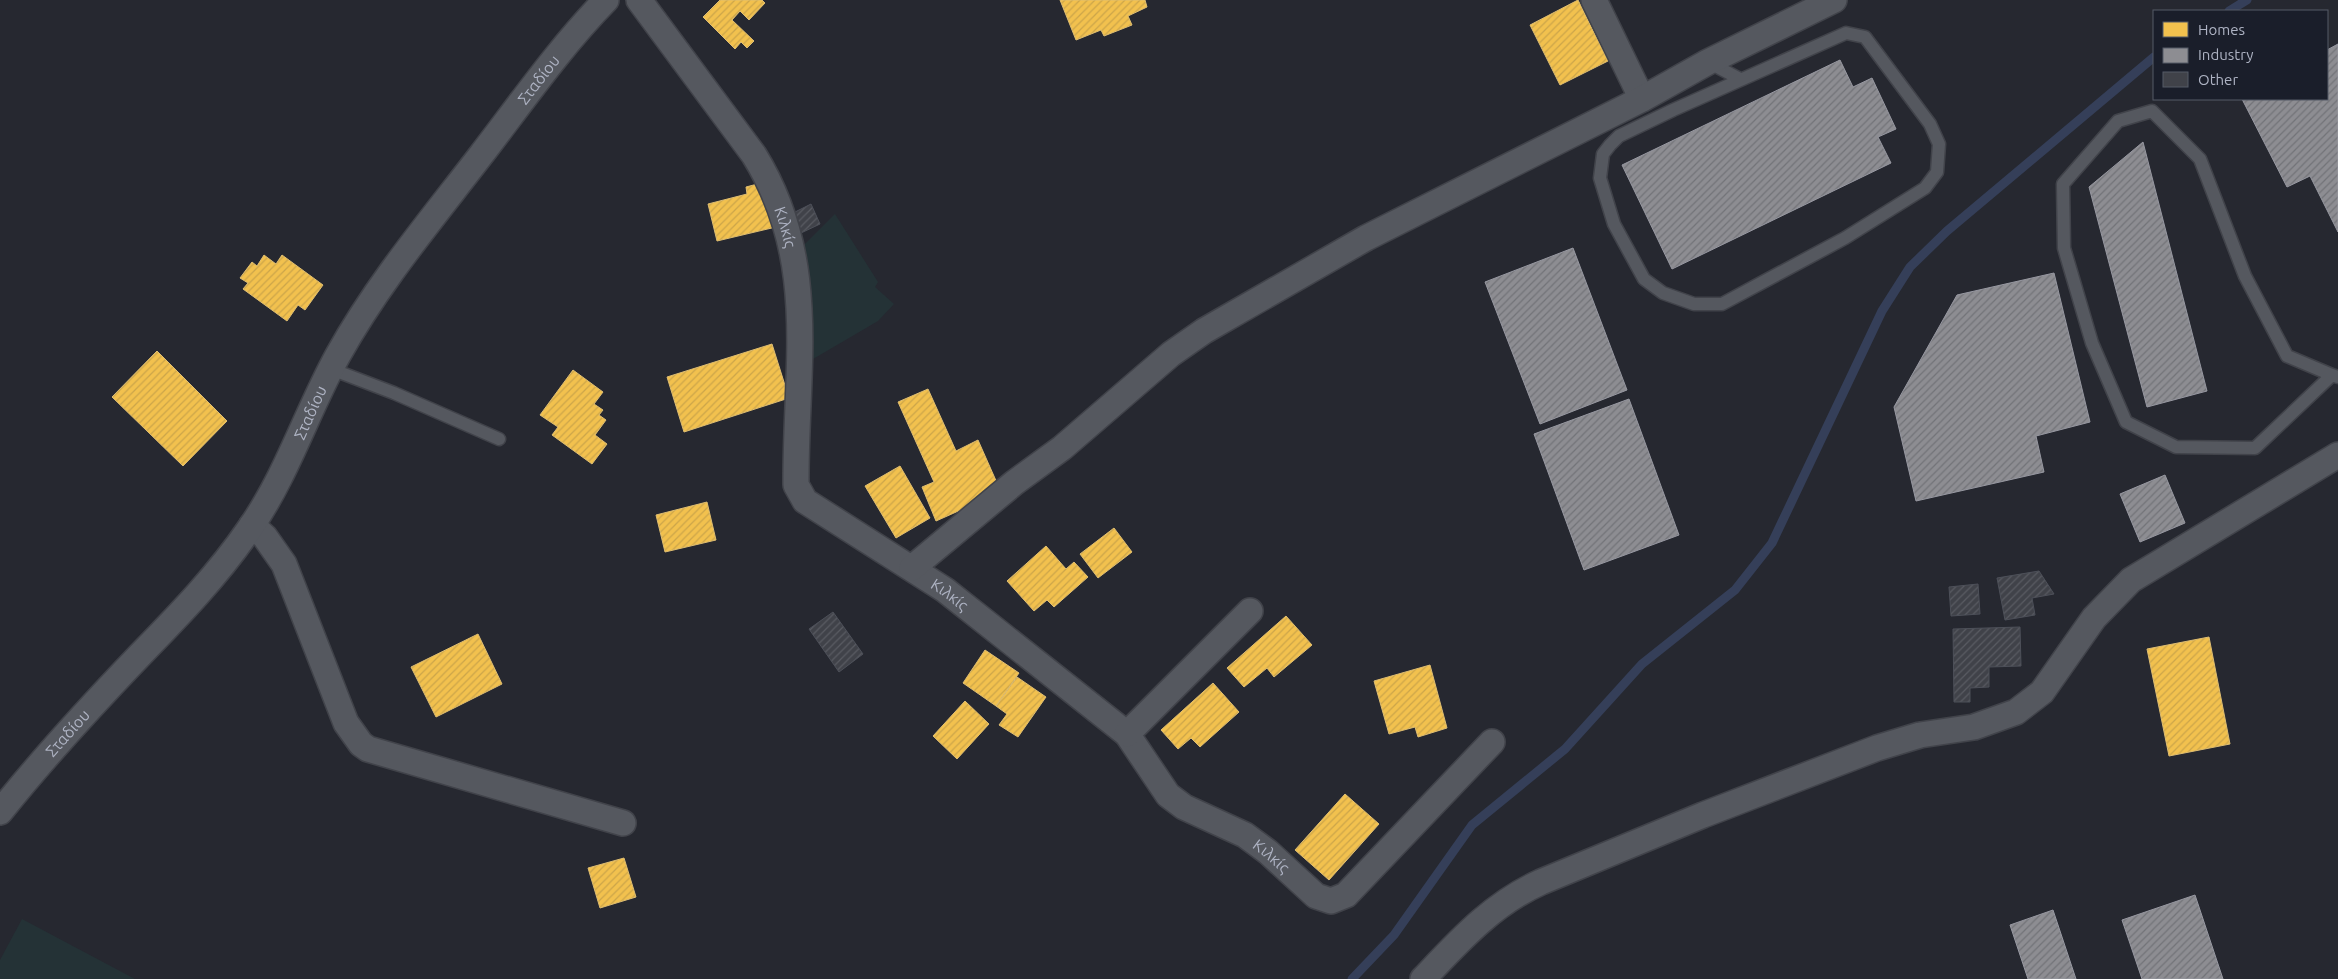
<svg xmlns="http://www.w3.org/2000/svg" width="2338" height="979" viewBox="0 0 2338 979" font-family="Ubuntu,sans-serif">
  <defs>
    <pattern id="homes-hatch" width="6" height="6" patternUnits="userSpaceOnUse" patternTransform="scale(1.25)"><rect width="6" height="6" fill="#f2c14e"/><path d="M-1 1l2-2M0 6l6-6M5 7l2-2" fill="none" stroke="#cca54a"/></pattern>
    <pattern id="industry-hatch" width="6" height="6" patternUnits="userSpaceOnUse" patternTransform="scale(1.25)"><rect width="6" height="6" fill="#8d8d92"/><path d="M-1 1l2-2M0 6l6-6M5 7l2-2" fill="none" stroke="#727378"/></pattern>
    <pattern id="building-hatch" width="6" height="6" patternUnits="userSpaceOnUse" patternTransform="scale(1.25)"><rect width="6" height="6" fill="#404249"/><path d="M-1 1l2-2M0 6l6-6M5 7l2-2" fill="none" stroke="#595b62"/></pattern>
  </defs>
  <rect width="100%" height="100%" fill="#262830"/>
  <path fill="#243236" d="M835 214 878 282 875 287 894 304 878 321 808 362 804 245Z
    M22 919 135 979H0V960Z"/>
  <path fill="url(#homes-hatch)" stroke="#debd71" d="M720 0H762L765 3 749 20 740 11 732 20 754 41 747 48 741 42 735 49 703 17Z
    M1060 0H1145L1147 7 1128 16 1132 25 1104 36 1101 30 1076 40Z
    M1578 0 1608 61 1560 85 1530 25Z
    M765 182 776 227 717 241 708 204 747 194 746 187Z
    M264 255 276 264 282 255 323 285 305 310 298 305 287 321 243 289 248 283 240 278 252 262 257 266Z
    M772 344 789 398 684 432 667 377Z
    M157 351 227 421 183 466 112 397Z
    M573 370 603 392 594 404 603 410 599 415 606 420 595 435 607 444 592 464 552 435 558 427 540 415Z
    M928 389 956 451 978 440 1001 492 936 521 922 487 934 482 898 402Z
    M900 466 930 518 896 538 865 486Z
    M707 502 716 540 665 552 656 515Z
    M1114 528 1132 552 1098 578 1080 554Z
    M1046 546 1066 569 1074 562 1088 577 1054 607 1047 600 1034 611 1007 581Z
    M1286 616 1312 645 1274 677 1267 668 1244 687 1227 668Z
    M478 634 502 684 436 717 411 667Z
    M2209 637 2230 744 2169 756 2147 649Z
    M985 650 1019 673 996 706 963 683Z
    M1430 665 1447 728 1418 737 1415 727 1389 734 1374 681Z
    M1017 677 1046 697 1018 737 999 725 1007 714 996 706Z
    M1213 683 1239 712 1200 747 1191 738 1178 749 1161 730Z
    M965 701 989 724 957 759 933 736Z
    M1345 794 1379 824 1329 880 1295 850Z
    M624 858 636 897 600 908 588 868Z"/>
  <path fill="url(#industry-hatch)" stroke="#9798a1" d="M2338 44V232L2310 176 2287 187 2242 99H2327V50Z
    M1840 60 1853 87 1872 78 1896 129 1878 137 1891 163 1672 269 1622 165Z
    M2143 142 2207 391 2147 407 2089 187Z
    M1573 248 1627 390 1540 424 1485 282Z
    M2054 273 2090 422 2036 436 2044 472 1916 501 1894 407 1957 295Z
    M1629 399 1679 535 1584 570 1534 434Z
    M2165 475 2185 523 2140 542 2120 494Z
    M2195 895 2223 979H2142L2122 920Z
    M2053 910 2076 979H2028L2010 925Z"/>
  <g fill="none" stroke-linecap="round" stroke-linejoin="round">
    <path stroke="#353f59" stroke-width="9" d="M2229 11 2247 0
      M1352 979 1394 935 1472 825 1565 749 1642 664 1735 590 1772 543 1882 311 1910 267 1947 231 2154 57"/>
  </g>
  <path fill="url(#building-hatch)" stroke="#4d5059" d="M811 204 820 224 801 233 791 214Z
    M2039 571 2054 594 2032 598 2035 615 2005 620 1997 578Z
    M1978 584 1980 614 1951 616 1949 587Z
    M833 612 863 654 839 672 809 629Z
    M2020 627 2021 666 1989 667V687L1970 688V702H1954L1953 629Z"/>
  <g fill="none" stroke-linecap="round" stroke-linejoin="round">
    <defs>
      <path id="lane" d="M1846 33 1865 37 1930 124 1939 144 1937 172 1925 188 1845 238 1722 304H1694L1663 293 1644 279 1614 224 1600 178 1603 154 1610 145 1619 136 1673 110Z
        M1708 62 1740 79
        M331 369 394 393 499 439
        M2332 375 2255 448 2176 447 2126 422 2092 343 2064 248 2063 184 2118 121 2152 111 2200 159 2245 276 2287 356 2332 375 2338 377"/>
      <g id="street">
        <path id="s1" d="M639 0 754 155C820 261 795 368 796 485L805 501 945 590 1127 734 1168 795 1184 807 1245 835 1268 852 1316 896 1331 901 1346 895 1492 742"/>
        <path d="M1594 0 1642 99"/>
        <path d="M252 525 265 537 284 564 346 723 361 744 368 749 623 823"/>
        <path d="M912 568 1014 483 1062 448 1171 354 1204 331 1366 238 1642 99 1708 62 1834 0"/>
        <path d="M1127 734 1250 611"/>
        <path id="s2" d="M0 812C44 757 91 706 140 655 179 615 218 575 250 528 287 475 307 411 338 355 378 283 431 220 481 155 521 103 560 47 606 0"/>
        <path d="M1423 979C1459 941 1492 904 1541 882L1703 815 1877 748 1920 735 1974 727 2016 712 2042 692 2094 618 2131 580 2338 455"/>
      </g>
    </defs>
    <use href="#lane" stroke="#41434a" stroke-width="15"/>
    <use href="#street" stroke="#41434a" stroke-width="28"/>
    <use href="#lane" stroke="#55585f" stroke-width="12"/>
    <use href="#street" stroke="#55585f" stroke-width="25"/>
  </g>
  <g text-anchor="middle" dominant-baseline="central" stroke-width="5" stroke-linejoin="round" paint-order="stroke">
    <g font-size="16" fill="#aeb3c3" stroke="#1a1e2a">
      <text stroke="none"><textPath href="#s2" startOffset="914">Σταδίου</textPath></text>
      <text stroke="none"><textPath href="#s1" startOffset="272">Κιλκίς</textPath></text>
      <text stroke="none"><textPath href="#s2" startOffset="509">Σταδίου</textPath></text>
      <text stroke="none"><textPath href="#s1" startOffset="722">Κιλκίς</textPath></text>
      <text stroke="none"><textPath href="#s2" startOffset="104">Σταδίου</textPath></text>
      <text stroke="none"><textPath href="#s1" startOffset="1142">Κιλκίς</textPath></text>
    </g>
  </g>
  <rect x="2153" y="10" width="175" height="90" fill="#1a1e2a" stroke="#555a67"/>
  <rect x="2163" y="22" width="25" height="15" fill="#f2c14e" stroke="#555a67"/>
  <text x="2198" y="35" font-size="15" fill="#aeb3c3">Homes</text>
  <rect x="2163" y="48" width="25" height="15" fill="#8d8d92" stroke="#555a67"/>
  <text x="2198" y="60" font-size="15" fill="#aeb3c3">Industry</text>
  <rect x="2163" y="72" width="25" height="15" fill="#404249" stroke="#555a67"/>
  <text x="2198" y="85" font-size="15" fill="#aeb3c3">Other</text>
</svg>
